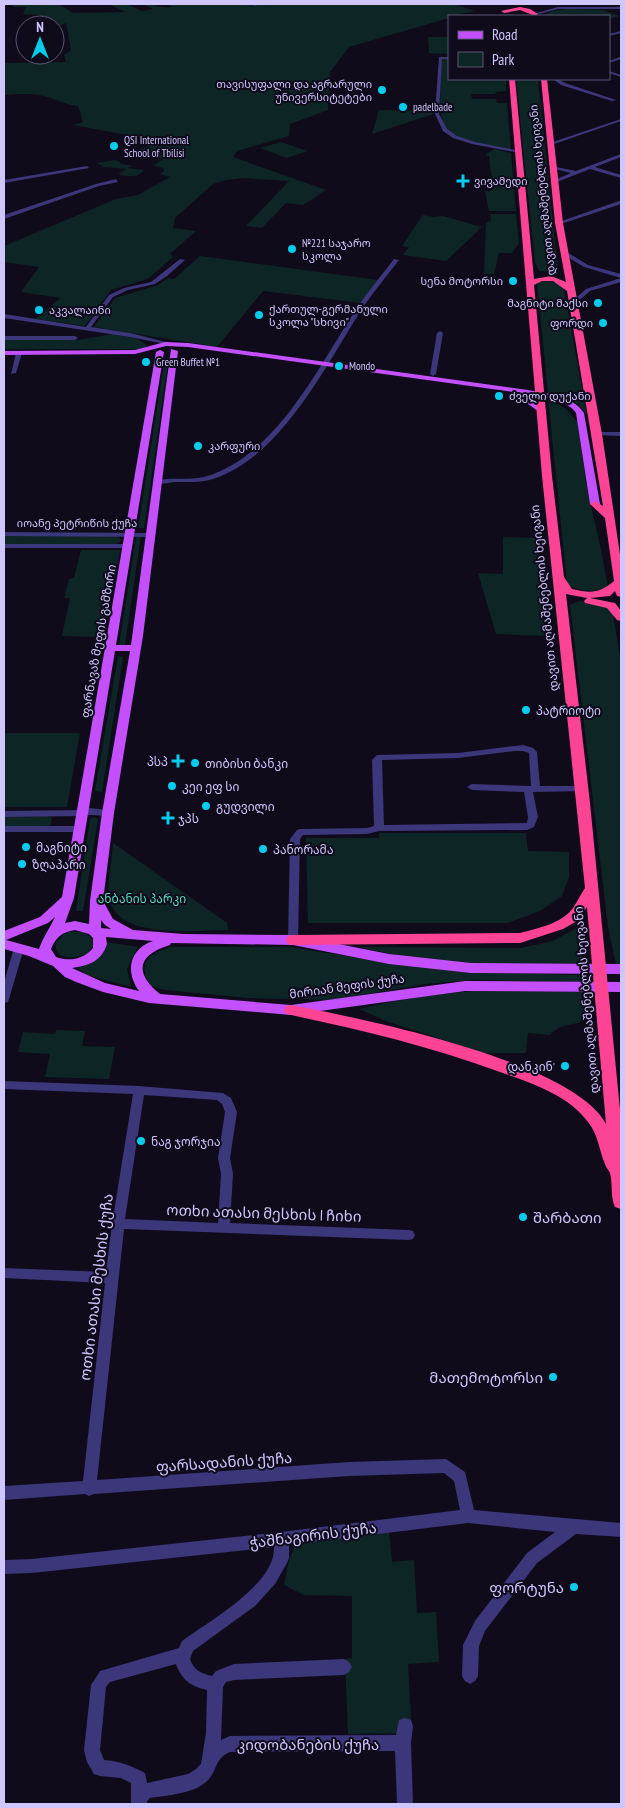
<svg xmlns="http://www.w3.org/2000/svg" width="625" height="1808" viewBox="0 0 625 1808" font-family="'PT Sans Narrow','Noto Sans Georgian',sans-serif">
  <rect width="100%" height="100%" fill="#0f0b1b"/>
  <path fill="#0e2525" d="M12 4H59L73 13 125 12 109 4H126L142 11 153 9 142 4C155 4 159 8 173 7L166 4H459L457 5 475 11 449 16V18L349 47 330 72 328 110 290 124 289 136 237 151 233 157 326 190 303 205 286 203 262 228 246 226 289 181 244 178 226 180 213 184 175 218 173 228 196 231 170 254 173 257 148 279 111 290 85 326 36 319 60 298 21 292 39 267 4 262V246L116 199 138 195 170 177 160 174 164 171 163 168 154 165 163 159 133 153 150 145 171 143 73 125 83 122 78 106C66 105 56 99 44 96 31 93 17 94 4 95V63L66 62 64 55 71 50 66 23 56 27 55 25 33 21 48 20 39 15 23 14 26 7H13Z
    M568 9 603 10 619 16 609 19V16L544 15 552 11Z
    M428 37H449V54L429 53Z
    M442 59H449V79H506V91L496 92 495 94H471L472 99H496L497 103H507L511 151C495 147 456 141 446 128 436 114 442 76 442 59Z
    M516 79H538L558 270 552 272 539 271 535 262Z
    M379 110 434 111V114L372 134Z
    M281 142 307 151 287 158 260 148Z
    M494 149 511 153 516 211H489L485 191H493L489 156 485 155Z
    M115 160 121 162 119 163 132 166 127 168 144 170C137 179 127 176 118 174L127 169 104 167 97 163Z
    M490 214H516L519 243 512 253H499L494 274H484L486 223 491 221Z
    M423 215 433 217 443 216 482 227 446 261 403 255 409 247 402 246Z
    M200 256 378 280 361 303 263 291 217 347 94 327 115 298 158 285 168 278 174 279Z
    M545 279 563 284 587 416 578 404 548 393 537 283Z
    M113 334 138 339 147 345 144 349H4V340H78Z
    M169 357 144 528H138L165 358Z
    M548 398 566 409 578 423 587 489 602 554 608 588C595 592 579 592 567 584Z
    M4 536H116L120 538 121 541 114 545H4Z
    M141 536 125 644 122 646 119 645 136 537Z
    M503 537 537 538 545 636 496 634 478 573 503 574Z
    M81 550H120L104 637 62 636 70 598H64L69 579 74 578Z
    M579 601 601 602 613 613 621 664V964H616L608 927 570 605Z
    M118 656 123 657 102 792 95 791Z
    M4 733H80L67 807H4Z
    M48 816 52 818 50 825 46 826H4V817Z
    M94 817 98 819 83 911H76L90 819Z
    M379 833H526L528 851 569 852V877L562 896 540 911 507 923H308L306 838H379Z
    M113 843 227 923 228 930C196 930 114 941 109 896 107 880 112 860 113 843Z
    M580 926H582L584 963 479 964 428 961 361 948V947L521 948 553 941Z
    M69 932H82L91 937 93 945 88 953C77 959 52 961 56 942L64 934Z
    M107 942 138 947 127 969 131 987 87 975 77 968C92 964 104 958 107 942Z
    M171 947H289L399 964 472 972 582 975 583 982 472 980 425 984 333 1000 248 998 165 990 151 986C136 964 149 953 171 947Z
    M473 991 585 992 587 1018C574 1028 563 1021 550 1035L528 1033 526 1053H483L386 1021 359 1009C397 1000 434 994 473 991Z
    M56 1030 85 1031 82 1046 115 1047 109 1079 45 1077 50 1054 18 1052 23 1032 55 1034Z
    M389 1532 392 1562 414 1560 417 1613 436 1612 439 1662 408 1664 412 1733 348 1734 345 1659 352 1658V1596L304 1595 284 1585C287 1571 288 1554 298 1544Z"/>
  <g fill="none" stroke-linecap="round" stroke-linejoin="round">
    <path fill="#3c367a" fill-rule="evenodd" d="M251 4H255L257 5 255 6Z
      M558 7H621V9H558L535 15 533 14Z
      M621 31V33L609 36V34Z
      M439 57H449V59H442L439 114 447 129 457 136 475 142 520 151V153L472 144 453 138 443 131 435 114Z
      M620 57H621V59L609 63V61Z
      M609 71 621 75V77L609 73Z
      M553 79H558L565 83 616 100 612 101 561 85Z
      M621 119V121L554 144 550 143Z
      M621 154V157L595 167 621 175V178L590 169 557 182 552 181 571 173 551 168V166L576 171Z
      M87 166 89 168 4 183V180Z
      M116 179 118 182 99 186 4 219V215L96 184Z
      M619 201H621V204L561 224 556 223Z
      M561 251H565L588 265 621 274V278L584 267 561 253Z
      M180 259 185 260 167 276 155 284 128 290 113 297 91 327 130 333 170 343V345L130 337 4 318V314L86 327 109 295 124 288 151 282Z
      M394 259 399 260C387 276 373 292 362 309 326 365 282 455 216 478 202 483 188 482 174 482 168 483 162 484 155 484V480H158C175 477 195 481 211 475 280 450 319 365 357 308 368 291 382 275 394 259Z
      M621 278V282L590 291 574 305 569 304 586 289Z
      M440 331 443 333 436 374 433 376 430 374 437 333Z
      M4 336H75L78 338 75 340H4Z
      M19 351 22 353 16 373 11 374 16 353Z
      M597 432H621V436L595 435 594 434Z
      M4 532 151 533 155 535 151 537 4 536Z
      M4 544H128L132 546 128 548H4Z
      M523 745 533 748 537 752 540 786H582L585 787 587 789 585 791 533 792 538 817 534 827 527 830 379 831 367 834 303 835 300 839 298 940 297 943H289L288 940 290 839 297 830 300 829 367 828 374 826 372 760 377 755 458 753ZM515 751H523L529 753 531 786 472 784 467 787 472 790 524 792 528 817 527 823 384 825 382 760 458 758Z
      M89 808 108 810 113 813C105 819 92 813 82 816L4 817V811L82 810Z
      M4 826H79L84 829 79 832H4Z
      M19 944 24 948 9 999 8 1002 4 1003V982L14 948Z
      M4 1081 139 1086 223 1093 231 1098 237 1112 230 1158 233 1174 230 1223 409 1230 413 1231 415 1235 413 1239 409 1240 124 1229 97 1480 349 1462 446 1459 465 1472 474 1510 621 1523V1537L576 1534 537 1563 485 1631 479 1646 478 1676 475 1681 470 1684 465 1681 462 1676 463 1645 475 1621 527 1553 555 1532 468 1523 289 1545V1558L287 1563 275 1584 255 1606 193 1651 190 1659C194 1671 201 1673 212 1676L216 1671 234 1664 344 1659 349 1662 352 1667 349 1672 344 1675 234 1680 226 1682 223 1687 221 1740 230 1736 396 1735 399 1720 405 1718 411 1720 413 1726 411 1743 413 1804H397L395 1751 230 1752C215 1758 218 1768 209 1779 196 1794 168 1795 150 1798L147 1801V1804H131V1783L121 1778 100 1776 94 1774 87 1762 84 1750 91 1685 100 1671 179 1648 182 1641C209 1621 276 1584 274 1547L32 1573 4 1574V1560L32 1559 281 1532 460 1510 454 1481 444 1473 349 1476 94 1494 89 1496 85 1494 4 1500V1486L83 1481 105 1283 4 1278V1268L106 1272 112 1224 133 1094 4 1089ZM144 1095 217 1100 222 1104 225 1112 218 1158 221 1174 218 1223 125 1219ZM176 1664C182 1680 190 1686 207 1690L206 1733 201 1764 196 1769 188 1774 147 1783 145 1773C132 1766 119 1761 104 1760L100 1750 106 1687 110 1682Z"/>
    <path fill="#c34ffd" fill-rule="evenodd" d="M165 342 188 343 528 390C548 394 572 395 584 413L600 504 595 507 590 504 576 413C567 399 543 398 528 394L188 347 166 346 135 354 4 355V351L135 350Z
      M171 349 178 351 143 636 114 813 103 901 113 919 133 930 184 934 293 935 389 954 471 963 621 964V974L471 973 389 964 293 945 171 943 170 945C137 955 134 973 160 994L291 1005 465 981 621 982V992L465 991 291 1015 149 1003 103 992 76 982 65 977 53 966 29 956 4 949V931L40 917 62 897 156 352 160 350 164 352 116 645H131ZM115 651H130L102 813 90 901 89 924 75 921 65 923 74 898ZM55 917C50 928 43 937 39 949L6 940 48 923ZM101 920 105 925 111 929 101 928ZM75 930 89 934 93 938V948C84 959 69 962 56 957L51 949C56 937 62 932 75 930ZM106 937 153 941C129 949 125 972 139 991L105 983 72 968C88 966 102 961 107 944Z
      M511 393 530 397 546 410 539 412 524 401 511 397Z"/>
    <path fill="#fd4394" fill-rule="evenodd" d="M520 7 530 9 538 14 535 16 520 10 504 13 501 11Z
      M509 79H515L534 279 551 276 566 282 555 223 541 79H547L563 223 602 434 621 561V597L617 596 615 591 610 596 590 598 615 603 621 611V621L617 620 607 608 585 603 584 601 587 598 566 594 590 803 621 1120V1209L615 1207C610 1196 613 1184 610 1173 609 1170 606 1168 605 1164 599 1150 598 1134 588 1122 568 1095 531 1083 500 1072 432 1047 362 1030 291 1015L286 1014 284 1010 286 1006 291 1005C360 1018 573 1061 606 1124L587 907 577 921 563 929 520 943 293 945 288 944 286 940 288 936 293 935 520 933C538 928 561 924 573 908 577 902 581 894 585 888L542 476ZM542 281H553L567 291 603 506 595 501 590 504 605 518 614 581C599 594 590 593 572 589L564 577 552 476 534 285Z"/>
  </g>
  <g fill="#03cced" stroke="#0f0b1b" stroke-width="2">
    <circle cx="382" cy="90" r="5"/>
    <circle cx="403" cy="107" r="5"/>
    <circle cx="114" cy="146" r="5"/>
    <path d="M460.5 173.5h5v5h5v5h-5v5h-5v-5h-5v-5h5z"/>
    <circle cx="292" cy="249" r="5"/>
    <circle cx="513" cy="281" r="5"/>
    <circle cx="598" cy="303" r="5"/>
    <circle cx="39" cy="310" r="5"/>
    <circle cx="259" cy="315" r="5"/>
    <circle cx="603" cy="323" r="5"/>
    <circle cx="146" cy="362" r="5"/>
    <circle cx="339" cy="366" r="5"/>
    <circle cx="499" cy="396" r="5"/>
    <circle cx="198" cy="446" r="5"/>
    <circle cx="526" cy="710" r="5"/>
    <path d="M175.5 753.5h5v5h5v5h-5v5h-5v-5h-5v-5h5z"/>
    <circle cx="195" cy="763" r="5"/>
    <circle cx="172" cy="786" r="5"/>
    <circle cx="206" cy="806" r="5"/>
    <path d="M165.5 810.5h5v5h5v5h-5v5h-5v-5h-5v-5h5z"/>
    <circle cx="26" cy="847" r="5"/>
    <circle cx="263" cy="849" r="5"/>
    <circle cx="22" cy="864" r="5"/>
    <circle cx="565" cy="1066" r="5"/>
    <circle cx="141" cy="1141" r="5"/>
    <circle cx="523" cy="1217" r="5"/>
    <circle cx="553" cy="1377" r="5"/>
    <circle cx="574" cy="1587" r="5"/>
  </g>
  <g text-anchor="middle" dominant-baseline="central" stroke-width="4" stroke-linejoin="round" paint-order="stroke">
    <g font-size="11" fill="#cfc6fe" stroke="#0f0b1b" text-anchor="start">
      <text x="372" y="84" text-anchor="end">თავისუფალი და აგრარული<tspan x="372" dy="13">უნივერსიტეტები</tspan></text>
      <text x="413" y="107">padelbade</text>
      <text x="124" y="140">QSI International<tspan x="124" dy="13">School of Tbilisi</tspan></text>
      <text x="474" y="181">ვივამედი</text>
      <text x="302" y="243">№221 საჯარო<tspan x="302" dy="13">სკოლა</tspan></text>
      <text x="503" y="281" text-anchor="end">სენა მოტორსი</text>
      <text x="588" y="303" text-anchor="end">მაგნიტი მაქსი</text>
      <text x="269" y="309">ქართულ-გერმანული<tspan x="269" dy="13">სკოლა "სხივი"</tspan></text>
      <text x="49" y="310">აკვალაინი</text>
      <text x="593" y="323" text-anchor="end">ფორდი</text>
      <text x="156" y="362">Green Buffet №1</text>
      <text x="349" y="366">Mondo</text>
      <text x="509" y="396">ძველი დუქანი</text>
      <text x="208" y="446">კარფური</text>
    </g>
    <g font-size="11" fill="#cfc6fe" stroke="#0f0b1b">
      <text transform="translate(542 190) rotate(-96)">დავით აღმაშენებლის ხეივანი</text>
      <text x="77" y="523">იოანე პეტრიწის ქუჩა</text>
    </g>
    <g font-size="12" fill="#cfc6fe" stroke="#0f0b1b">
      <text transform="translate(544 598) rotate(-96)">დავით აღმაშენებლის ხეივანი</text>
      <text transform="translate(98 641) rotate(-80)">ფარნავაზ მეფის გამზირი</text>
      <text transform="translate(347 986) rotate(-8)">მირიან მეფის ქუჩა</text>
      <text transform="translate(586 1000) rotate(-95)">დავით აღმაშენებლის ხეივანი</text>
    </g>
    <g font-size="12" fill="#cfc6fe" stroke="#0f0b1b" text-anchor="start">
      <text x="536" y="710">პატრიოტი</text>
      <text x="168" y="761" text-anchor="end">პსპ</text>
      <text x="205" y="763">თიბისი ბანკი</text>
      <text x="182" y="786">კეი ეფ სი</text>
      <text x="216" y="806">გუდვილი</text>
      <text x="178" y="818">ჯპს</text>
      <text x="36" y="847">მაგნიტი</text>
      <text x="273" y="849">პანორამა</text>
      <text x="32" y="864">ზღაპარი</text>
      <text x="555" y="1066" text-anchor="end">დანკინ'</text>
      <text x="151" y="1141">ნაგ ჯორჯია</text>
    </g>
    <g font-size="12" fill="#54dcc0" stroke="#0f0b1b">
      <text x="142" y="898">ანბანის პარკი</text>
    </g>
    <g font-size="15" fill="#cfc6fe" stroke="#0f0b1b">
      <text transform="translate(264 1213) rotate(2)">ოთხი ათასი მესხის I ჩიხი</text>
      <text transform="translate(96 1287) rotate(-83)">ოთხი ათასი მესხის ქუჩა</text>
      <text transform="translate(224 1462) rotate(-4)">ფარსადანის ქუჩა</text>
      <text transform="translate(313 1535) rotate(-7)">ჭაშნაგირის ქუჩა</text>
      <text x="308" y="1744">კიდობანების ქუჩა</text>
    </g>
    <g font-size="15" fill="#cfc6fe" stroke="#0f0b1b" text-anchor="end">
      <text x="533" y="1217" text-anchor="start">შარბათი</text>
      <text x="543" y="1377">მათემოტორსი</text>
      <text x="564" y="1587">ფორტუნა</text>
    </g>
  </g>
  <rect width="625" height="1808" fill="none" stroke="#cfc6fe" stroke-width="10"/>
  <rect x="448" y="15" width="162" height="65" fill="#0f0b1b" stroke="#5c5676"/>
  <rect x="458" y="31" width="25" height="8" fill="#c34ffd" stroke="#5c5676"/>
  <text x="492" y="40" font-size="15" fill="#cfc6fe">Road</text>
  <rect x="458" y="52" width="25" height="15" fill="#0e2525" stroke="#5c5676"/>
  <text x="492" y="65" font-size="15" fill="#cfc6fe">Park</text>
  <g transform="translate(40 40)"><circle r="24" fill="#0f0b1b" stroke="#5c5676"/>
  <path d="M0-4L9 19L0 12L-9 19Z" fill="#03cced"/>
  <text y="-8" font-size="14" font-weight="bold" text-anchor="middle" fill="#cfc6fe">N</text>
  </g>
</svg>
